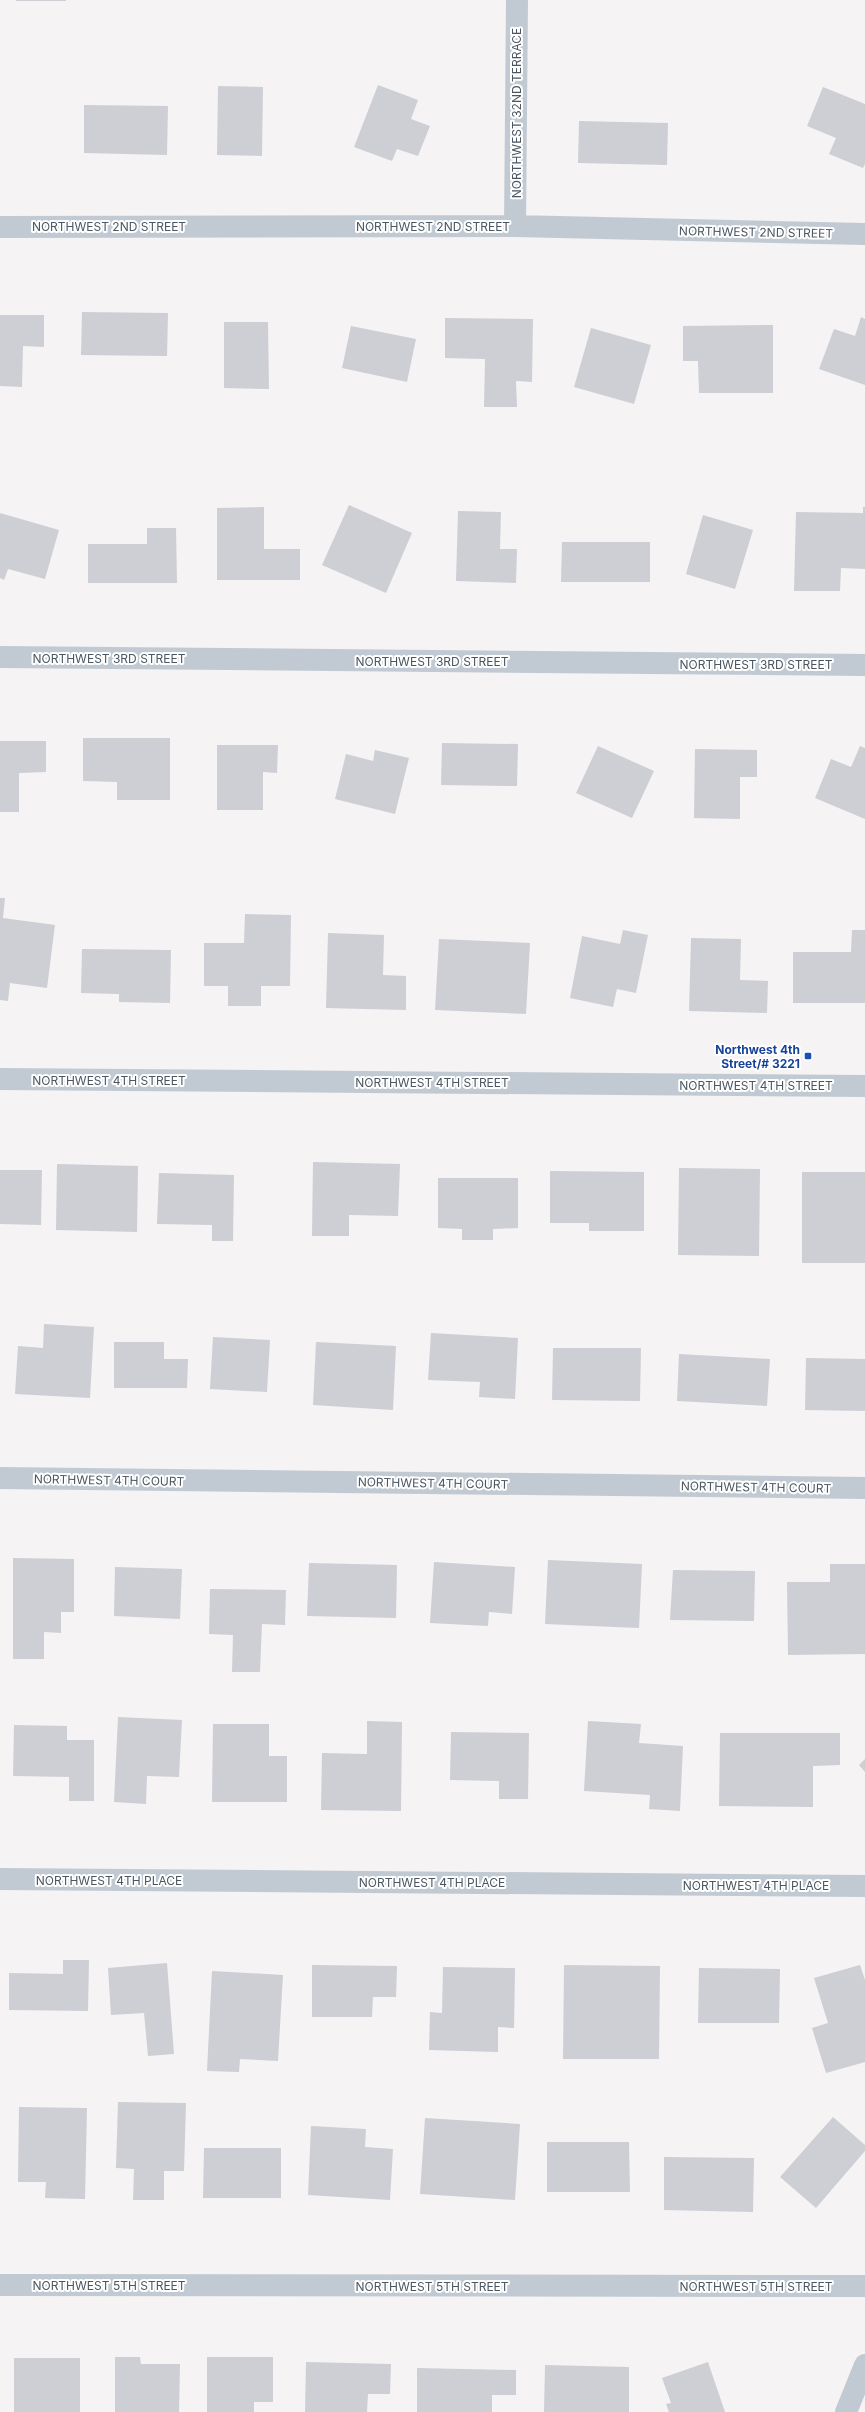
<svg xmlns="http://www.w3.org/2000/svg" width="865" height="2412" viewBox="0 0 865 2412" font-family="Inter,sans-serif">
  <rect width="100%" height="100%" fill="#f5f3f3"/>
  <path fill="#cdcfd5" d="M16 0H66V1H16Z
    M378 85 418 100 411 119 430 126 418 156 397 149 392 161 354 147Z
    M218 86 263 87 262 156 217 155Z
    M823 87 865 104V164L863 168 829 154 836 138 807 126Z
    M84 105 168 106 167 155 84 153Z
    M579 121 668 123 667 165 578 163Z
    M82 312 168 313 167 356 81 355Z
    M0 315H44V347L23 346 22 387 0 386Z
    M861 317 865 319V385L819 369 834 329 855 336Z
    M445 318 533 319 532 382 516 381 517 407H484L485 359 445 358Z
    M224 322H268L269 389 224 388Z
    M773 325V393H699L698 361H683V326Z
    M351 326 416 339 407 382 342 368Z
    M591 328 651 345 634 404 574 387Z
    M349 505 412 533 386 593 322 565Z
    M264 507V549H300V580H217V508Z
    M863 507H865V569L841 568 840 591H794L796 512 863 513Z
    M458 511 501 512 500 549H517L516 583 456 581Z
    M0 513 59 530 45 579 8 569 4 580 0 578Z
    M703 515 753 530 735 589 686 574Z
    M147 528H176L177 583H88V544H147Z
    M562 542H650V582H561Z
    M83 738H170V800H117V782L83 781Z
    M0 741H46V772L19 773V812H0Z
    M442 743 518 744 517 786 441 785Z
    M217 745H278L277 773 263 772V810H217Z
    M598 746 654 771 632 818 576 793Z
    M860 746 865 748V819L815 798 831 759 851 767Z
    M695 749 757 750V777H740V819L694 818Z
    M375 750 409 758 395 814 335 799 346 754 373 761Z
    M0 898H5L3 918 55 925 47 988 10 983 8 1001 0 1000Z
    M245 914 291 915 290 986H261V1006H228V986H204V943H244Z
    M623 930 648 935 636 993 617 989 613 1007 570 998 582 936 620 944Z
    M852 930H865V1003H793V952H851Z
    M328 933 384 935 383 975 406 976V1010L326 1008Z
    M691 938 741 939 740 980 768 981 767 1013 689 1011Z
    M439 939 530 943 526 1014 435 1010Z
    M82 949 171 950 170 1003 119 1002V994L81 993Z
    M313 1162 400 1164 398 1216 349 1215V1236H312Z
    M57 1164 138 1166 137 1232 56 1230Z
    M679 1168 760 1169 759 1256 678 1255Z
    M0 1170H42L41 1225 0 1224Z
    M550 1171 644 1172V1231H589V1223H550Z
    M802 1172H865V1263H802Z
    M159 1173 234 1175 233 1241H212V1225L157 1224Z
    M438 1178H518V1228L493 1229V1240H462V1229L438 1228Z
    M44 1324 94 1327 90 1398 15 1394 18 1346 43 1348Z
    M431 1333 518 1338 515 1399 479 1397 480 1382 428 1380Z
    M213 1337 270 1340 267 1392 210 1389Z
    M114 1342H164V1359H188L187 1388H114Z
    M316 1342 396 1346 393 1410 313 1405Z
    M553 1348H641L640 1401 552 1400Z
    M679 1354 770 1359 767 1406 677 1401Z
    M806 1358 865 1359V1411L805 1410Z
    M13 1558 74 1559V1612H61V1633L44 1632V1659H13Z
    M548 1560 642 1564 639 1628 545 1624Z
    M434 1562 515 1567 512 1614 489 1612 488 1626 430 1623Z
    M309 1563 397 1565 396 1618 307 1616Z
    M830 1564H865V1654L788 1655 787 1582H830Z
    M115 1567 182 1569 180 1619 114 1616Z
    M673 1570 755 1571 754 1621 670 1620Z
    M210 1589 286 1590 285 1625 262 1624 260 1672H232L233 1635 209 1634Z
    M118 1717 182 1720 179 1777 147 1776 146 1804 114 1802Z
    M367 1721 402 1722 401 1811 321 1810 322 1753 367 1754Z
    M588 1721 641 1724 639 1743 683 1746 680 1811 649 1809 650 1795 584 1791Z
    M213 1724H269V1756H287V1802H212Z
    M14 1725 67 1726V1740H94V1801H69V1777L13 1776Z
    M451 1732 529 1733 528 1799H499V1781L450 1780Z
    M720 1733H840V1765L813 1766V1807L719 1806Z
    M865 1759V1772L859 1765Z
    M63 1960H89L88 2011 9 2010V1973L63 1974Z
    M167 1963 174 2054 148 2056 144 2013 111 2015 108 1968Z
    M312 1965 397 1966 396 1997H373L372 2017H312Z
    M564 1965 660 1966 659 2059H563Z
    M860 1965 865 1980V2062L826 2073 812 2028 828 2023 814 1978Z
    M443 1967 515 1968 514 2028 498 2027V2052L429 2050 430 2012 442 2013Z
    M699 1968 780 1969 779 2023H698Z
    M212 1971 283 1975 278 2061 240 2059 239 2072 207 2071Z
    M118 2102 186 2103 184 2171H164V2200H133L134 2169 116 2168Z
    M19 2107 87 2108 85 2199 45 2198 46 2182H18Z
    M833 2117 865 2145V2151L816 2208 780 2177Z
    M425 2118 520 2124 515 2200 420 2194Z
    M311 2126 366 2129 365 2147 393 2149 390 2200 308 2195Z
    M547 2142H629L630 2192H547Z
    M204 2148H281V2198H203Z
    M664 2157 754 2158 753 2212 664 2210Z
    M115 2357H140L141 2364H180L179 2412H115Z
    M207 2357H273V2402H254V2412H207Z
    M14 2358H80V2412H14Z
    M306 2362 391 2364 390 2394H368L367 2412H305Z
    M708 2362 725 2412H669L666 2404 671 2403 662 2378Z
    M545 2365 629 2367V2412H544Z
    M417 2368 516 2370V2395H492V2412H417Z"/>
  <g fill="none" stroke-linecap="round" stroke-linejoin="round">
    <path stroke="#c1cad2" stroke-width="22" d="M515 226 517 0
      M0 227 515 226 865 234
      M0 657 865 665
      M0 1079 865 1086
      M0 1478 865 1488
      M0 1879 865 1886
      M0 2285 865 2286
      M846 2412 865 2365"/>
  </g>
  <rect fill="#1a4fb4" stroke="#fff" stroke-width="1.5" x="804" y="1052" width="8" height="8" rx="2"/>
  <g text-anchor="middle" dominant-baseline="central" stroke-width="4" stroke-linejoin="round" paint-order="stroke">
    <g font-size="12" fill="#4a5661" stroke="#fff">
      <text transform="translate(516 113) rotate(-90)">NORTHWEST 32ND TERRACE</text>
      <text x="109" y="226">NORTHWEST 2ND STREET</text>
      <text x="433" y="226">NORTHWEST 2ND STREET</text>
      <text transform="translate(756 232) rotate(1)">NORTHWEST 2ND STREET</text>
      <text x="109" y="658">NORTHWEST 3RD STREET</text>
      <text x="432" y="661">NORTHWEST 3RD STREET</text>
      <text x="756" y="664">NORTHWEST 3RD STREET</text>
      <text x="109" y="1080">NORTHWEST 4TH STREET</text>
      <text x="432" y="1082">NORTHWEST 4TH STREET</text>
      <text x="756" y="1085">NORTHWEST 4TH STREET</text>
      <text transform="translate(109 1480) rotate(1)">NORTHWEST 4TH COURT</text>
      <text transform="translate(433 1483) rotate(1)">NORTHWEST 4TH COURT</text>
      <text transform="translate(756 1487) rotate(1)">NORTHWEST 4TH COURT</text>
      <text x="109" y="1880">NORTHWEST 4TH PLACE</text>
      <text x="432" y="1882">NORTHWEST 4TH PLACE</text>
      <text x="756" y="1885">NORTHWEST 4TH PLACE</text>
      <text x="109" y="2285">NORTHWEST 5TH STREET</text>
      <text x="432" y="2286">NORTHWEST 5TH STREET</text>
      <text x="756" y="2286">NORTHWEST 5TH STREET</text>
    </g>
    <g font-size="12" font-weight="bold" fill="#164399" stroke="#fff" text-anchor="end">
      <text x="800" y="1049">Northwest 4th<tspan x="800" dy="14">Street/# 3221</tspan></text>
    </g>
  </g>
</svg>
